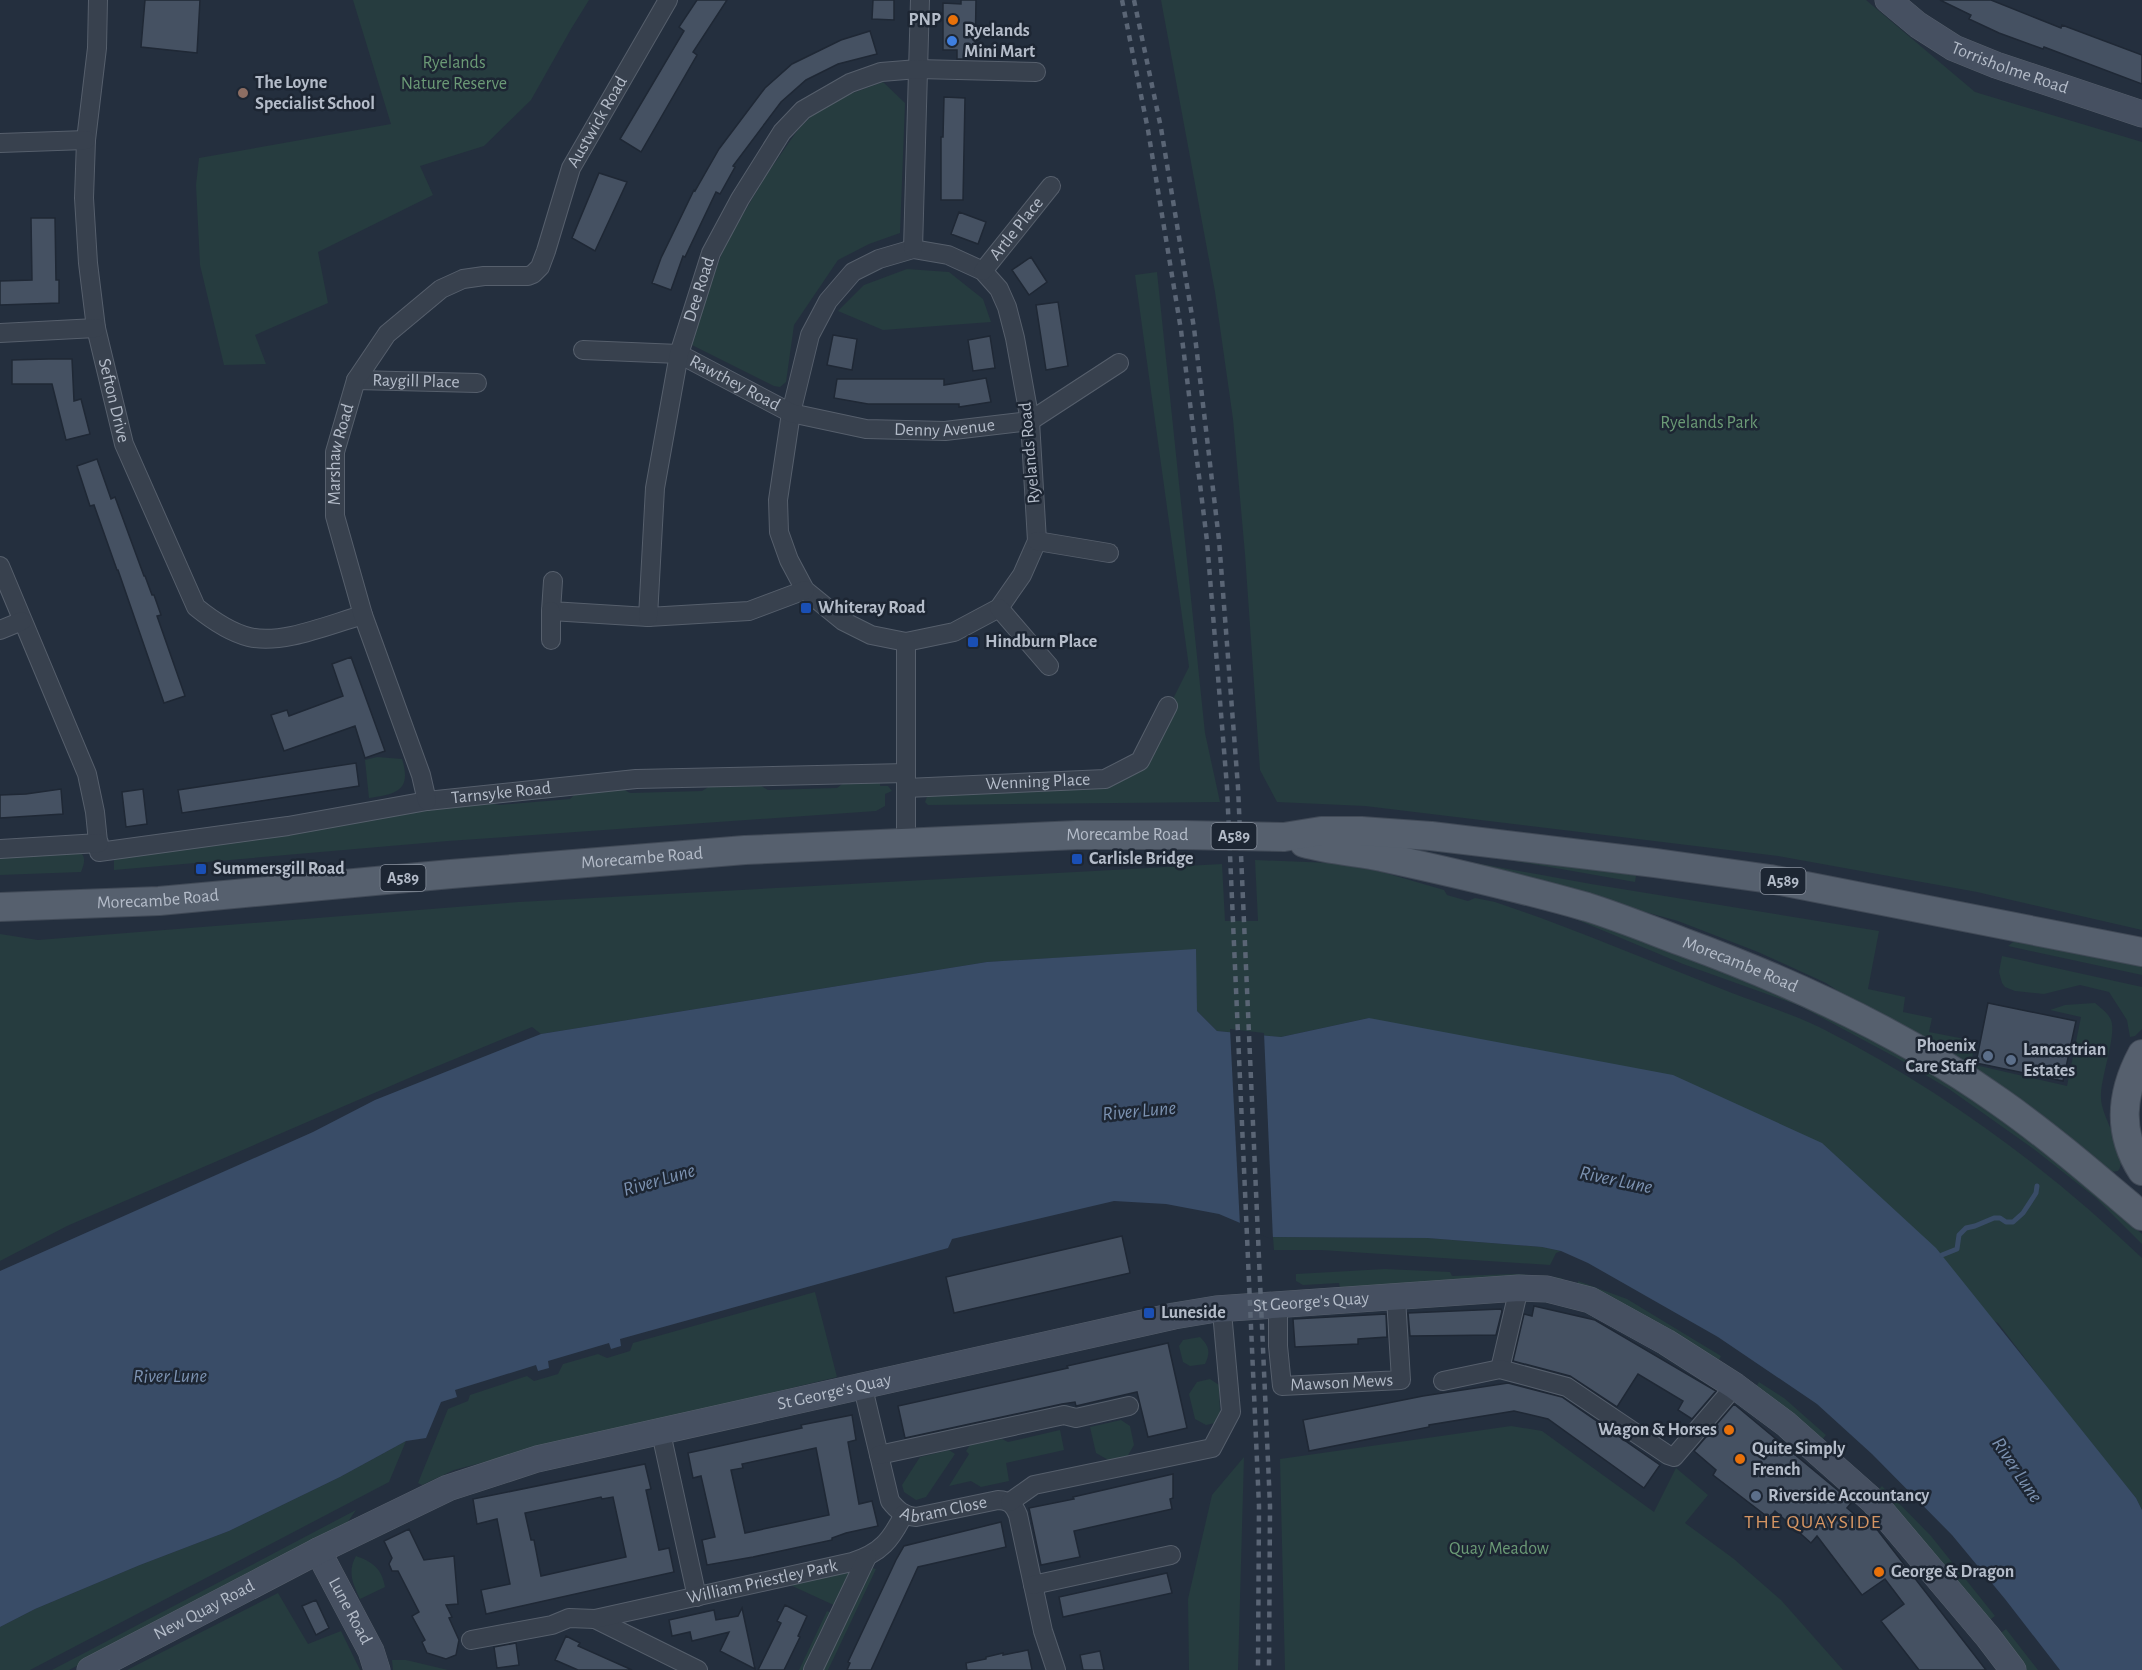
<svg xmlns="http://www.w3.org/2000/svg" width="2142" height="1670" viewBox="0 0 2142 1670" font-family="'Alegreya Sans',sans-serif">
  <rect width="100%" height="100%" fill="#242f3e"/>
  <path fill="#263c3f" d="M353 0H589L571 29 531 100 484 146 420 166 433 195 318 252 328 303 255 335 266 364 224 365 200 265 196 185 199 158 391 124Z
    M1161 0H1866L1975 92 2142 142V930L1977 892 1778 856 1365 806 1277 802 1260 770 1245 554 1233 419 1215 292Z
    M883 82 905 103 900 233 869 244 838 260 794 325 786 382 780 387 774 386 690 344 724 247 765 177 797 131 814 113 850 94Z
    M907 269 949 272 983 299 991 322 883 330 838 311 864 285Z
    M1157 272 1205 733 1220 802 928 805 925 802 928 794 1140 765 1189 667 1135 275Z
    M377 757 402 759C412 791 396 794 369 798L365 760Z
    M846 781H880V786H888L892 791 885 794V806L876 811 448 841 114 870V858L485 802 499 805 570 799 577 792 621 788 630 793 702 791 713 784 756 783 768 790 837 788Z
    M1452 850 1593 865 1636 876 1635 882Z
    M79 851C87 857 84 864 81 872L0 875V854Z
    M1448 858 1591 884 1879 931 1868 989 1905 997 1903 1012 1932 1018 1929 1032 1975 1041 1971 1064 2067 1086 2081 1017 2050 1010 2065 1005 2095 1003C2101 1008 2108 1013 2111 1020 2117 1036 2100 1078 2101 1098 2101 1118 2130 1157 2118 1171L2111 1172 1826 983 1758 952 1678 921Z
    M1255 860 1332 863 1382 872 1444 890 1447 895 1468 901 1475 898 1495 902 1541 918C1605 942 1668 968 1732 993 1763 1005 1796 1015 1825 1030 1942 1090 2048 1168 2142 1258V1510L2136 1498 2083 1434 1998 1323 1369 1018 1281 1037 1217 1031 1197 1011 1195 950 987 962 541 1034 532 1027 416 1075 67 1226 0 1261V934L38 940 519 902 1222 864 1225 921H1258Z
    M1554 910 1695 959 1829 1015 1967 1094 2080 1178 2142 1234V1244L2096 1198 2035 1150 1949 1089 1897 1058 1800 1006 1683 964Z
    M2017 939 2142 965V975L2008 946Z
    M2002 956 2142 987V1029L2135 1036 2130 1037 2127 1020 2109 992 2080 985 2044 994 2015 991 2005 987 2002 983 1999 972Z
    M1273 1237 1427 1238 1542 1247 1561 1251 1556 1253 1550 1265 1321 1250H1274Z
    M1385 1269 1450 1272 1452 1276 1517 1274 1562 1278 1561 1283 1340 1288 1339 1283 1303 1285 1296 1281V1274Z
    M1578 1281 1627 1299 1721 1356 1719 1360 1633 1310 1577 1287Z
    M815 1292 837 1377 496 1459 454 1470 422 1485 418 1483 448 1409 468 1401 470 1395 527 1376 534 1381 558 1374 563 1364 598 1354 607 1358 630 1351 633 1343Z
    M1200 1337C1209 1346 1211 1352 1205 1364L1190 1366 1183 1362 1179 1346 1183 1340Z
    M1210 1379 1219 1385 1220 1413 1215 1423 1206 1425 1195 1419 1189 1394 1197 1382Z
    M1759 1382 1784 1398 1826 1435 1822 1440 1756 1387Z
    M1121 1420 1130 1426 1134 1445 1127 1457 1110 1461 1096 1453 1090 1427Z
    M1511 1426 1542 1431 1654 1512 1676 1468 1708 1495 1685 1523 1734 1559 1781 1600 1843 1670H1285L1280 1459Z
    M1060 1430 1064 1450 1006 1463 1009 1481 981 1487 971 1481 949 1486 969 1454 966 1451 970 1445 1002 1439 1008 1442Z
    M406 1441 389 1482 30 1670H0V1627L35 1609 140 1565 229 1531 340 1477Z
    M949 1450 955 1454 926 1497 916 1500 904 1492 902 1485 920 1457Z
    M1244 1457 1238 1670H1189L1188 1599 1212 1495Z
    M1882 1486 1931 1536 1995 1616 1988 1621 1877 1491Z
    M356 1510 345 1526 69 1670H52Z
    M356 1556C373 1562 382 1569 385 1587L360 1599C353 1584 347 1572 356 1556Z
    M869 1567 876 1569 828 1670H819Z
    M857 1568 838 1607 788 1584Z
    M278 1593 308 1644 341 1631 360 1670H127Z
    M827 1611 835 1614 808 1670H799Z
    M2006 1629 2038 1670H2025L1998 1635Z
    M392 1660H406L448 1670H393Z"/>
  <path fill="#394c67" d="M1196 949 1197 1011 1217 1031 1281 1037 1369 1018 1673 1075 1822 1143 1936 1248 2136 1498 2142 1510V1670H2060L2005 1599 1952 1535 1872 1454 1817 1404 1718 1337 1588 1263 1561 1251 1542 1247 1427 1238 1273 1237 1219 1214 1166 1204 1114 1201 952 1239 948 1248 620 1339 621 1346 611 1349 609 1343 548 1361 549 1368 538 1371 536 1365 455 1390 457 1397 441 1402 426 1438 406 1441 340 1477 229 1531 140 1565 35 1609 0 1627V1271L313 1132 375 1100 541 1034 987 962Z"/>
  <path fill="#242f3e" d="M1230 1029 1264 1033 1273 1240 1240 1226Z"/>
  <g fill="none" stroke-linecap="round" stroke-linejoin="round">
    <path stroke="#394c67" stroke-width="5" d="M1942 1255 1957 1249 1959 1235 1966 1228 1975 1226 1994 1218H2000L2006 1222H2013L2023 1213 2036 1193 2037 1186"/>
  </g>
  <path fill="#455162" stroke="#1f2835" stroke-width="1.5" fill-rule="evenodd" d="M145 0H200L197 53 141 47Z
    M697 0H727L693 52 697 55 641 152 620 139 684 31 679 27Z
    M873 0H894V20L872 19Z
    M961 0H976L975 59H957V50H943V3L961 4Z
    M1940 0H1991L2061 28 2062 25 2142 55V84L2044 47 2043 49 1999 33 1969 19 1971 15Z
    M870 31 877 54 838 64 806 80 781 102 733 166 735 167 720 194 716 192 685 257 683 256 671 290 652 283 661 258 694 190 695 191 719 149 765 88 792 64 841 40Z
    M944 97 965 98 963 200H941V137H943Z
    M599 173 627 182 595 251 572 238Z
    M959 212 986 222 978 244 951 234Z
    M31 218H55L56 280H59V303L0 305V281L32 280Z
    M1031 257 1047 282 1029 295 1012 270Z
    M1058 302 1068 366 1046 370 1036 305Z
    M833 335 857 339 852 370 827 365Z
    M990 336 995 368 973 371 968 340Z
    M48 359H72L74 401 81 399 90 434 66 440 52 384H12V360Z
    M986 378 991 402 959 407V404H868L834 398 837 379H944V385Z
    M97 459 111 499 115 497 144 576H145L152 595H154L161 615 157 616 185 696 164 703 118 570H117L94 505 90 506 77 466Z
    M351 657 385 751 365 758 355 726 284 751 271 715 287 710 289 716 343 696 332 664Z
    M356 763 359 786 182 813 178 790Z
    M61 789 63 814 0 818V795L26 794Z
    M143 789 147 824 126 827 122 792Z
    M1988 1003 2076 1021 2063 1081 1976 1063Z
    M1122 1236 1130 1273 954 1313 946 1277Z
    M1534 1306 1595 1320 1716 1391 1692 1419 1678 1410 1683 1401 1638 1374 1617 1407 1570 1376 1513 1361 1524 1314 1532 1316Z
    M1501 1309 1502 1311 1496 1335 1410 1336 1408 1313Z
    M1386 1314 1387 1337 1358 1339V1344L1295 1347 1293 1319Z
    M1168 1343 1187 1428 1148 1437 1137 1392 1076 1406 1075 1402 1062 1404 905 1438 898 1406 1068 1368 1067 1366Z
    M1508 1383 1562 1397 1660 1465 1644 1488 1548 1419 1514 1411 1429 1425V1427L1309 1451 1303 1420 1423 1396Z
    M1734 1404 1852 1502 1847 1508 1868 1526 1872 1523 1986 1670H1919L1881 1621 1904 1604 1885 1579 1862 1595 1817 1536 1811 1543 1775 1511 1769 1518 1713 1475 1716 1470 1694 1451Z
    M852 1415 856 1440 848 1442 859 1504 872 1501 878 1526 846 1533 832 1538V1540L753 1557 707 1565 702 1540 715 1537 701 1476 693 1478 688 1453 802 1428 801 1425ZM816 1448 829 1515 745 1533 731 1470 743 1468 742 1464Z
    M645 1464 651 1489 646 1490 659 1550 669 1548 674 1572 486 1614 481 1590 510 1584 497 1519 477 1524 473 1499ZM601 1497 602 1499 613 1497 626 1557 541 1576 534 1540H531L525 1513Z
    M1173 1474V1498L1170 1499 1172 1509 1074 1531 1080 1557 1041 1565 1029 1508 1074 1499 1073 1497Z
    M1001 1522 1006 1547 918 1567 871 1670H847L850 1663 848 1662 896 1560 904 1546Z
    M409 1529 424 1560 454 1556 458 1604 446 1605 452 1617 449 1618 459 1640 456 1655 446 1659 427 1653 422 1642 425 1640 412 1616 419 1612 398 1571H392L389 1564 392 1558 384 1541Z
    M1167 1573 1172 1593 1063 1617 1059 1597Z
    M316 1600 329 1628 316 1635 302 1606Z
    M785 1605 807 1616 798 1636 800 1637 784 1670H758L781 1623 777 1621Z
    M742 1608 755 1669 720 1651 729 1632 692 1641 690 1632 672 1636 669 1620 714 1610 716 1620 738 1616Z
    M566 1636 580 1643 578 1646 632 1670H578L555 1660Z
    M516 1643 519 1665 497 1668 494 1647Z
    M1028 1650 1032 1670H967L966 1663 986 1659V1657L1003 1653V1655Z
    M1100 1651 1104 1670H1083L1080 1655Z"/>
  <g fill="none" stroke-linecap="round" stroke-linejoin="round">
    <defs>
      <g id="street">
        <path id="s1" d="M98 0 97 48 86 140 84 198 88 263 96 328 124 444 196 607C212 620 229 632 249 637 283 645 330 624 363 615"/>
        <path d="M0 143 86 140"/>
        <path d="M913 249 948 255 983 271 999 289 1007 307 1015 338 1030 421 1037 541 1022 575 999 608 954 632 906 642 871 635 843 621 805 590 789 560 779 532 778 500 791 413 810 335 828 301 853 272 879 259Z"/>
        <path d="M913 249 920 0"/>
        <path id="s2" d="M983 271 1051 186"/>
        <path d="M0 333 96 328"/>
        <path id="s3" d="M583 350 679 354 791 413 866 429 945 431 1030 421 1119 363"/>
        <path id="s4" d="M356 380 477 383"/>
        <path d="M1037 541 1109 553"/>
        <path id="s5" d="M0 566 87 774 95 812 99 852 288 826 427 801 636 779 906 773"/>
        <path d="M553 581 551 611 648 617 749 611 805 590"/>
        <path d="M999 608 1049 666"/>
        <path id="s6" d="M648 617 655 488 679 354 711 253 740 199 782 132 803 110 850 83 881 72 918 69 1036 72"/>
        <path d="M0 630 22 621"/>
        <path d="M551 640V611"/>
        <path id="s7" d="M906 788 1105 779 1140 761 1168 706"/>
        <path id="s8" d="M427 801 421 775 363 615 335 516V452L356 380 387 334 441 289 463 279 484 276H528L533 274 540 267 546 251 571 168 668 0"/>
        <path d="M906 844V642"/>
        <path d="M0 849 99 843"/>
        <path id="s9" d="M1278 1306V1346L1282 1386 1401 1380 1396 1298"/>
        <path d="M1500 1369 1519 1288"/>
        <path d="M1443 1381 1500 1369 1567 1387 1668 1455 1674 1457 1735 1386"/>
        <path id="s10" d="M863 1388 890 1501C897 1510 904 1516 916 1517L998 1500C1009 1500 1014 1505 1018 1515L1043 1631 1056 1670"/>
        <path d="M661 1433 697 1597"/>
        <path d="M879 1455 1064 1415 1076 1418 1129 1406"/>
        <path d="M1010 1502 1034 1485 1212 1448 1231 1412 1223 1323"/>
        <path d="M1033 1585 1171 1555"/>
        <path d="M595 1619 698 1670"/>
        <path id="s11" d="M471 1640 552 1625 569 1618 595 1619 852 1562C881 1553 891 1540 904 1514"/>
        <path d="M813 1670 867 1557"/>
      </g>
      <g id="secondary">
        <path id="s12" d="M1888 0 1918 25 1954 48 1996 65 2142 114"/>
        <path id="s13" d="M318 1551 371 1651 377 1670"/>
        <path id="s14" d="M90 1670 318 1551 448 1488 537 1459 1174 1316 1216 1309 1519 1288 1547 1289 1590 1300 1666 1342 1735 1386 1786 1424 1874 1502 1988 1637 2013 1670"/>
      </g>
      <g id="primary">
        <path id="s15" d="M1304 843C1330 850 1356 852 1382 857 1451 872 1520 888 1587 907 1619 917 1651 930 1683 942 1795 983 1903 1033 2000 1102 2050 1137 2096 1177 2142 1216"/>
        <path id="s16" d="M0 907 159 901 451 874 745 850 1077 835H1183L1284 837 1321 831H1361L1431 836 1655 863 1770 879 2142 952"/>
        <path d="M2142 1054C2121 1093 2117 1132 2142 1171"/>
      </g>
    </defs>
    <use href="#street" stroke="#565f6c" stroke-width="20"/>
    <use href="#secondary" stroke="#565f6c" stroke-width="27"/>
    <use href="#primary" stroke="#414a57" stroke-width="30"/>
    <use href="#street" stroke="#38414e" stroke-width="18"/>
    <use href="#secondary" stroke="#465061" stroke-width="26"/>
    <use href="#primary" stroke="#56606e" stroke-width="28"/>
    <path stroke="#5a6575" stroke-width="4.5" stroke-dasharray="6 6" stroke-linecap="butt" d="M1122 0 1148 130 1181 330 1207 541 1227 787 1259 1506 1258 1670
      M1134 0 1161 128 1194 328 1219 540 1238 787 1270 1506 1269 1670"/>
  </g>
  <g fill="#e8710a" stroke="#1d2633" stroke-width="2">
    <circle cx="953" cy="20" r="6"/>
    <circle cx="1729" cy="1430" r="6"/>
    <circle cx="1740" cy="1459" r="6"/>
    <circle cx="1879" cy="1572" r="6"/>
  </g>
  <circle fill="#3f7fe0" stroke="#1d2633" stroke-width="2" cx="952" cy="41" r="6"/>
  <circle fill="#8d6e63" stroke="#1d2633" stroke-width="2" cx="243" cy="93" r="6"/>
  <g fill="#1a4fb4" stroke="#1d2633" stroke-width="2">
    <rect x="800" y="602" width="12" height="12" rx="3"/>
    <rect x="967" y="636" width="12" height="12" rx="3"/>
    <rect x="1071" y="853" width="12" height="12" rx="3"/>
    <rect x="195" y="863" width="12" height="12" rx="3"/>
    <rect x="1143" y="1307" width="12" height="12" rx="3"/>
  </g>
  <g fill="#5c6f8a" stroke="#1d2633" stroke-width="2">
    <circle cx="1988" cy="1056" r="6"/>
    <circle cx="2011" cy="1060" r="6"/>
    <circle cx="1756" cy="1496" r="6"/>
  </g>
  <g text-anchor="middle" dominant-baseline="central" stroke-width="5" stroke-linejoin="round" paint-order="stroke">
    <g fill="#1d2633" stroke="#878f9c" stroke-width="1.5">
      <rect x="1211.5" y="823" width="45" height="26" rx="4.5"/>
      <rect x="380.5" y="865" width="45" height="26" rx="4.5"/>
      <rect x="1760.5" y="868" width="45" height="26" rx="4.5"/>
    </g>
    <g font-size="16" font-weight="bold" fill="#b4bcc9">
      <text x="1234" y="836">A589</text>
      <text x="403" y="878">A589</text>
      <text x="1783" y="881">A589</text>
    </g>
    <g font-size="18" font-weight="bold" fill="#b4bcc9" stroke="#1d2633" text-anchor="start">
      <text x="941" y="20" text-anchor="end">PNP</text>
      <text x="964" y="31">Ryelands<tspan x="964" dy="21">Mini Mart</tspan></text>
      <text x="255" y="83">The Loyne<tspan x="255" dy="21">Specialist School</tspan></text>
      <text x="818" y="608">Whiteray Road</text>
      <text x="985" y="642">Hindburn Place</text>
      <text x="1089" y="859">Carlisle Bridge</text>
      <text x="213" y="869">Summersgill Road</text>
      <text x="1976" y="1046" text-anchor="end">Phoenix<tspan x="1976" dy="21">Care Staff</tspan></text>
      <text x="2023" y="1050">Lancastrian<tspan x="2023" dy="21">Estates</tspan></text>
      <text x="1161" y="1313">Luneside</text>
      <text x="1717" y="1430" text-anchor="end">Wagon &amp; Horses</text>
      <text x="1752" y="1449">Quite Simply<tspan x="1752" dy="21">French</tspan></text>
      <text x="1768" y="1496">Riverside Accountancy</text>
      <text x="1891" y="1572">George &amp; Dragon</text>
    </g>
    <g font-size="18" fill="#6b9a76" stroke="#1d2633">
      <text x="454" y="63">Ryelands<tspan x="454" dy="21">Nature Reserve</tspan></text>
      <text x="1709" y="423">Ryelands Park</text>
      <text x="1499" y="1549">Quay Meadow</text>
    </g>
    <g font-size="18" fill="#b4bcc9" stroke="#1d2633">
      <text stroke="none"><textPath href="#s12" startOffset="141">Torrisholme Road</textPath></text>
      <text stroke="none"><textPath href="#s8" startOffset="826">Austwick Road</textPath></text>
      <text stroke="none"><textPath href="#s2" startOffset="54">Artle Place</textPath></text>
      <text stroke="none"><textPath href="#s6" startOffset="333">Dee Road</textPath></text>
      <text stroke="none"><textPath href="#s4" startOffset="60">Raygill Place</textPath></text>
      <text stroke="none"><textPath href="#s3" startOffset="159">Rawthey Road</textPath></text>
      <text stroke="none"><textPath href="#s1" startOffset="404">Sefton Drive</textPath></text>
      <text stroke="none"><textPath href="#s3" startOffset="378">Denny Avenue</textPath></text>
      <text transform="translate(1030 453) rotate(-95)">Ryelands Road</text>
      <text stroke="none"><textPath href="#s8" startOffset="362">Marshaw Road</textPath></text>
      <text stroke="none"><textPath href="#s7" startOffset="132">Wenning Place</textPath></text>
      <text stroke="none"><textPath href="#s5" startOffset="711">Tarnsyke Road</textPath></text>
      <text stroke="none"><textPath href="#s16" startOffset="1130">Morecambe Road</textPath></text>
      <text stroke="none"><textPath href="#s16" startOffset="644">Morecambe Road</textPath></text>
      <text stroke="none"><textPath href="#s16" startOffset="158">Morecambe Road</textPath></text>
      <text stroke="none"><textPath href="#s15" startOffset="454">Morecambe Road</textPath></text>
      <text stroke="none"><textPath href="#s14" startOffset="1286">St George's Quay</textPath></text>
      <text stroke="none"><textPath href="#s9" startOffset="140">Mawson Mews</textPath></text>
      <text stroke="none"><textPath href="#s14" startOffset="800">St George's Quay</textPath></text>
      <text stroke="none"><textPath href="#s10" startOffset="176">Abram Close</textPath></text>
      <text stroke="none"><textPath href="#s11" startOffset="298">William Priestley Park</textPath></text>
      <text stroke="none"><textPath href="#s13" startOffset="68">Lune Road</textPath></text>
      <text stroke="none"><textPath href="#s14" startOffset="129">New Quay Road</textPath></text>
    </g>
    <g font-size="20" font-style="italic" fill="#7c92b1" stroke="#1d2633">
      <text transform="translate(1139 1111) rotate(-5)">River Lune</text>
      <text transform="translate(659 1180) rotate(-16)">River Lune</text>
      <text transform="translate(1616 1180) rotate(12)">River Lune</text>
      <text x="170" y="1376">River Lune</text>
      <text transform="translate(2017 1470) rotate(56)">River Lune</text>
    </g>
    <g font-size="20" letter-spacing="1.5" fill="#d59563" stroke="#1d2633">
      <text x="1813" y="1522">THE QUAYSIDE</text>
    </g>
  </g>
</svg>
